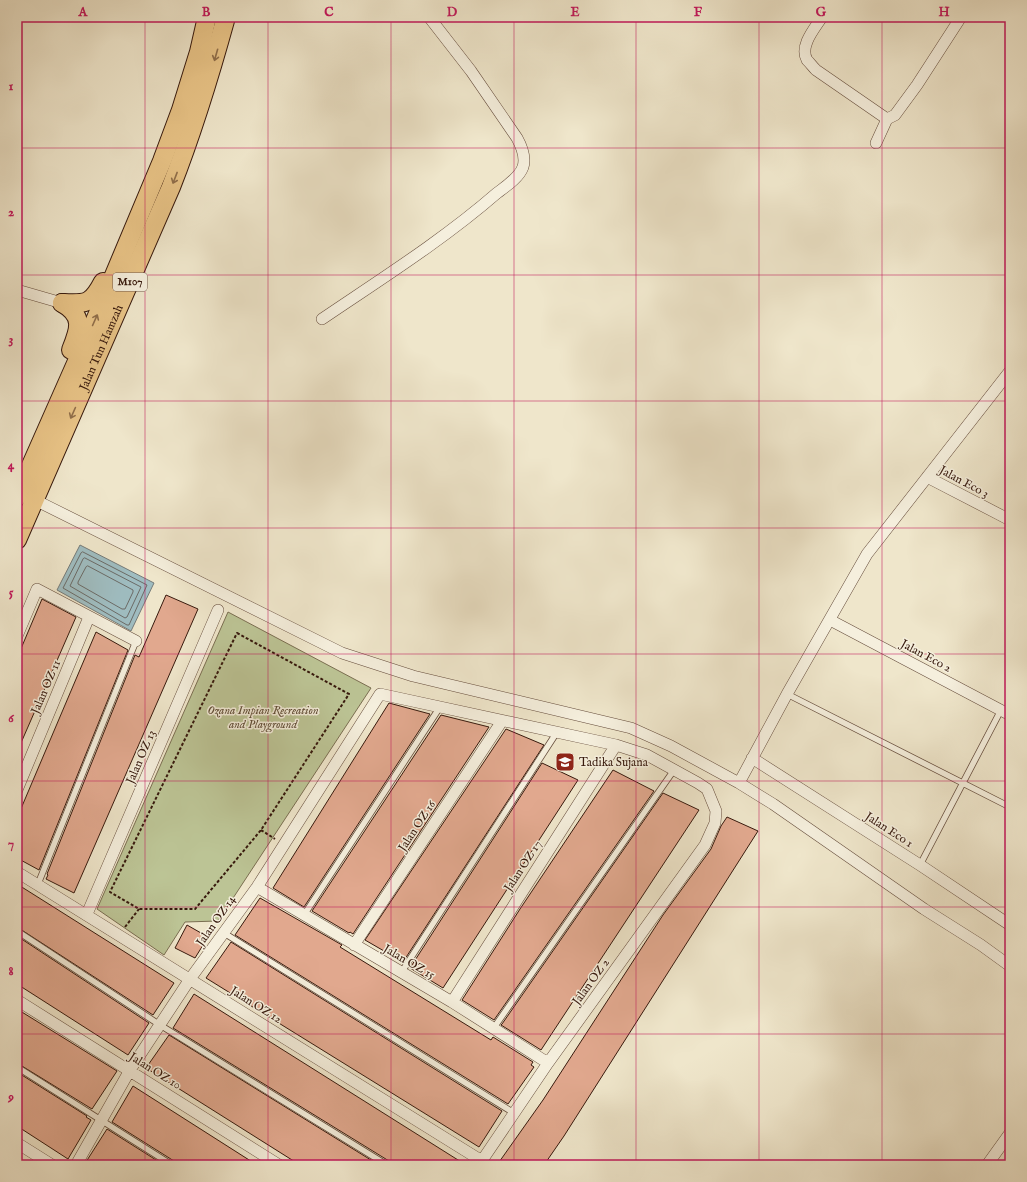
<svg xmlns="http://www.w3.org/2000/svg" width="1027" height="1182" font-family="'IM FELL English',serif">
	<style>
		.green { fill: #bcc495; stroke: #7a6e51 }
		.water { fill: #9fbdc1; stroke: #757b79 }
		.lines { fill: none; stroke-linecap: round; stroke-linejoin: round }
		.shore { stroke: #6b6b67; stroke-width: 1 }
		.building { fill: #e1a88e; stroke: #37190d }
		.lane-casing { stroke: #654c3c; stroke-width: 7 }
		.street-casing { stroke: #654c3c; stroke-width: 12 }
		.primary-casing { stroke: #37190d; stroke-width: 20 }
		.path { stroke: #37190d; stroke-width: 2; stroke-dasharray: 3 2; stroke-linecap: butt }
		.lane { stroke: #f5efdd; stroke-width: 5.5 }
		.street { stroke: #f5efdd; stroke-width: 11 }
		.primary { stroke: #e8c386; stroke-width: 18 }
		.oneway { stroke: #906e4a }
		.grid { fill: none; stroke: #c2185b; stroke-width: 1; stroke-opacity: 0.55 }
		.labels { text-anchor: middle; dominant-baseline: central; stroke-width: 3; stroke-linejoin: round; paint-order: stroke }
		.shield { fill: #f5efdd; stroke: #70594b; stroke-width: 1 }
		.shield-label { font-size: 11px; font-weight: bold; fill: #37190d }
		.street-label { font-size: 12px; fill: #37190d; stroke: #f5efdd }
		.park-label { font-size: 12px; font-style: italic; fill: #5f4c36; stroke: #f5efdd }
		.poi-label { font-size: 12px; fill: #37190d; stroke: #f5efdd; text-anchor: start }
		.neatline { fill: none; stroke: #c2185b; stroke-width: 1.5 }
		.grid-label { font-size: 13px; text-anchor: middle; font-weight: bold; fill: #c2185b }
	</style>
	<rect width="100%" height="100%" fill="#efe6cb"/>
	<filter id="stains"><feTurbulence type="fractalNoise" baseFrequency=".005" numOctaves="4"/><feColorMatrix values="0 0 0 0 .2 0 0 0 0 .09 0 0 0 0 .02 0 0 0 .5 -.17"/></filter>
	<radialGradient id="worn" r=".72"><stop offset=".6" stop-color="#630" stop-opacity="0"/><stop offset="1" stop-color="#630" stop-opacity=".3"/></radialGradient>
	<path class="green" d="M228 612 371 688 218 921 185 922 164 955 97 909Z"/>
	<path class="water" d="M80 545 154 583 131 631 57 590Z"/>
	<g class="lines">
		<path class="shore" d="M83 552 147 585 129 625H127L63 588 81 553Z
			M85 558 141 587 127 617 125 618 70 586 83 559Z
			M88 566 133 590V592L125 609H122L78 584V582L86 567Z"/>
	</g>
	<path class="building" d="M166 595 198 609 74 893 46 879 48 875 47 874 135 655 139 657Z
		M42 599 76 617 17 752V658Z
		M96 632 128 650 39 870 17 858V818Z
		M389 703 430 714 304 907 273 888Z
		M441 715 489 727 353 934 350 932 349 933 312 911Z
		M506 729 544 745 403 962 365 940Z
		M542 763 578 780 443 988 410 968Z
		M613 770 654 791 494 1020 462 1000 520 909Z
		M663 793 699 810 541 1050 501 1025 502 1024Z
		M727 817 758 831 564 1136 544 1165H497L543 1100 663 915 711 849 721 826Z
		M17 884 174 983 153 1015 17 927Z
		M260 898 342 945 340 947 491 1040 493 1037 533 1062 531 1065 534 1067 508 1104 235 935Z
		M187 925 208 937 195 958 175 948Z
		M17 936 149 1023 128 1055 17 984Z
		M231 942 502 1111 479 1147 206 978Z
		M194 994 466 1165H391L389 1161 173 1028Z
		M17 1009 117 1071 92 1109 17 1063Z
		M169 1035 379 1165H300L146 1068Z
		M17 1072 87 1116 86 1117 91 1120 68 1159 17 1126Z
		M133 1086 257 1165H176L174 1161 112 1122Z
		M107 1129 164 1165H84Z"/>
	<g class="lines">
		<defs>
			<path id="lane" d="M787 694 1010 807
				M920 865 1001 710
				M38 884 136 641
				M304 915 440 707
				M17 931 160 1025 387 1165
				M224 933 514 1113
				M401 973 557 732
				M493 1029 674 770
				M17 1067 172 1165"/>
			<path id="street" d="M822 17C815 28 799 46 807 60 810 63 813 67 816 70L887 119 895 115 917 85 961 17
				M876 143 887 119
				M17 290 62 303
				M322 319C381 279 443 240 497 193 505 187 519 178 523 167 526 157 522 147 517 138L471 71 429 17
				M927 477 1010 520
				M35 500 342 653 413 676 631 728 671 746 739 783 773 804 924 909 981 945 1010 966
				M830 620 1010 715
				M17 636 37 589 136 641
				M752 758 920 865 1010 925
				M739 783 787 694 867 554 1010 371
				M17 790 89 617
				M17 872 482 1161
				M257 887 452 1002 548 1063
				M87 914 218 610
				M354 945 502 721
				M17 1000 279 1165
				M452 1002 616 745
				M17 1143 52 1165
				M76 1165 130 1070 190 979 257 887 380 694 616 745 647 755 698 783 707 789 716 811 715 823 705 845 548 1063 479 1165
				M987 1165 1010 1133"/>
			<g id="primary">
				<path d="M62 303C85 316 79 330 71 350"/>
				<path d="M62 303C86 304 91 305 103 282"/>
				<path d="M17 497 97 316 162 161 181 110 199 52 207 17"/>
				<path id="s1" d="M17 540 171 187C193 131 210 75 226 17"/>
			</g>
		</defs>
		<use href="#lane" class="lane-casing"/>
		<use href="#street" class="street-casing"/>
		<use href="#primary" class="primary-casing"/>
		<path class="path" d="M237 633 349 694 261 830 195 909H139L110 892Z
			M261 830 275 839
			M125 927 139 909"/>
		<use href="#lane" class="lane"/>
		<use href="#street" class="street"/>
		<use href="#primary" class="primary"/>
	</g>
	<defs><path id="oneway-shaft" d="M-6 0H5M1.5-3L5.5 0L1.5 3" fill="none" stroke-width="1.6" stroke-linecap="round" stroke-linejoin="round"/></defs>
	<g class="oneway">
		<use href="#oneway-shaft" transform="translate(216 55) rotate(106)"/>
		<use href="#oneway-shaft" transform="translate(175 178) rotate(111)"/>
		<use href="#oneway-shaft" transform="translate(95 320) rotate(-66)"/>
		<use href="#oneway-shaft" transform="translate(73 413) rotate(114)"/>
	</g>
	<path class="grid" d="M145 17V1165M268 17V1165M391 17V1165M514 17V1165M636 17V1165M759 17V1165M882 17V1165M17 148H1010M17 275H1010M17 401H1010M17 528H1010M17 654H1010M17 781H1010M17 907H1010M17 1034H1010"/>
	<defs>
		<symbol id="school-square" viewBox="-11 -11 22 22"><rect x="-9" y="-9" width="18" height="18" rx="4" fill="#8f2418" stroke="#f5efdd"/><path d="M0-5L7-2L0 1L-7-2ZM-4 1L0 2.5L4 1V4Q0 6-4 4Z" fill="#fff"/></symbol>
	</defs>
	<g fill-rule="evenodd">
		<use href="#school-square" x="554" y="751" width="22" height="22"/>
	</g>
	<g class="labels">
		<rect class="shield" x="113" y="273" width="34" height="18" rx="3"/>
		<g class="shield-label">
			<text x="130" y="282">M107</text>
		</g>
		<g class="street-label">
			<text stroke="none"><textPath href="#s1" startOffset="210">Jalan Tun Hamzah</textPath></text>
			<text transform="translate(964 482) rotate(28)">Jalan Eco 3</text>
			<text transform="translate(926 656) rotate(28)">Jalan Eco 2</text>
			<text transform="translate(46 687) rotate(-67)">Jalan OZ 11</text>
			<text transform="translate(141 757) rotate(-67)">Jalan OZ 13</text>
			<text transform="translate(417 826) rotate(-57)">Jalan OZ 16</text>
			<text transform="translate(889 830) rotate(33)">Jalan Eco 1</text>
			<text transform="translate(523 866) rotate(-57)">Jalan OZ 17</text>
			<text transform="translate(216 921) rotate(-55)">Jalan OZ 14</text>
			<text transform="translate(409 962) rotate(30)">Jalan OZ 15</text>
			<text transform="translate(591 982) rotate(-54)">Jalan OZ 2</text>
			<text transform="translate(256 1005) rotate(32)">Jalan OZ 12</text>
			<text transform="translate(155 1071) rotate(32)">Jalan OZ 10</text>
		</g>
		<g class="park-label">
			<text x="263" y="710">Ozana Impian Recreation<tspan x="263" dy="14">and Playground</tspan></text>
		</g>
		<g class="poi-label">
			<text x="579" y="762">Tadika Sujana</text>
		</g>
	</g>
	<rect width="1027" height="1182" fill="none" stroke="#efe6cb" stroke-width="44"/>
	<rect x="22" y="22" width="983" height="1138" class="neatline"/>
	<g class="grid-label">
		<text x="83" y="16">A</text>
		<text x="206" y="16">B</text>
		<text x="329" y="16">C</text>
		<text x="452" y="16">D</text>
		<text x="575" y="16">E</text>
		<text x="698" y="16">F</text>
		<text x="821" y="16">G</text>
		<text x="944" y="16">H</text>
		<text x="11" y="90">1</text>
		<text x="11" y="216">2</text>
		<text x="11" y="343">3</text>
		<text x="11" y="469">4</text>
		<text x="11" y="596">5</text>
		<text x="11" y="722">6</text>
		<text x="11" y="848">7</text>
		<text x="11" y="975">8</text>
		<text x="11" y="1101">9</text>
	</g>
	<rect width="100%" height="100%" filter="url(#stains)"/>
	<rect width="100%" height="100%" fill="url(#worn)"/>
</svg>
